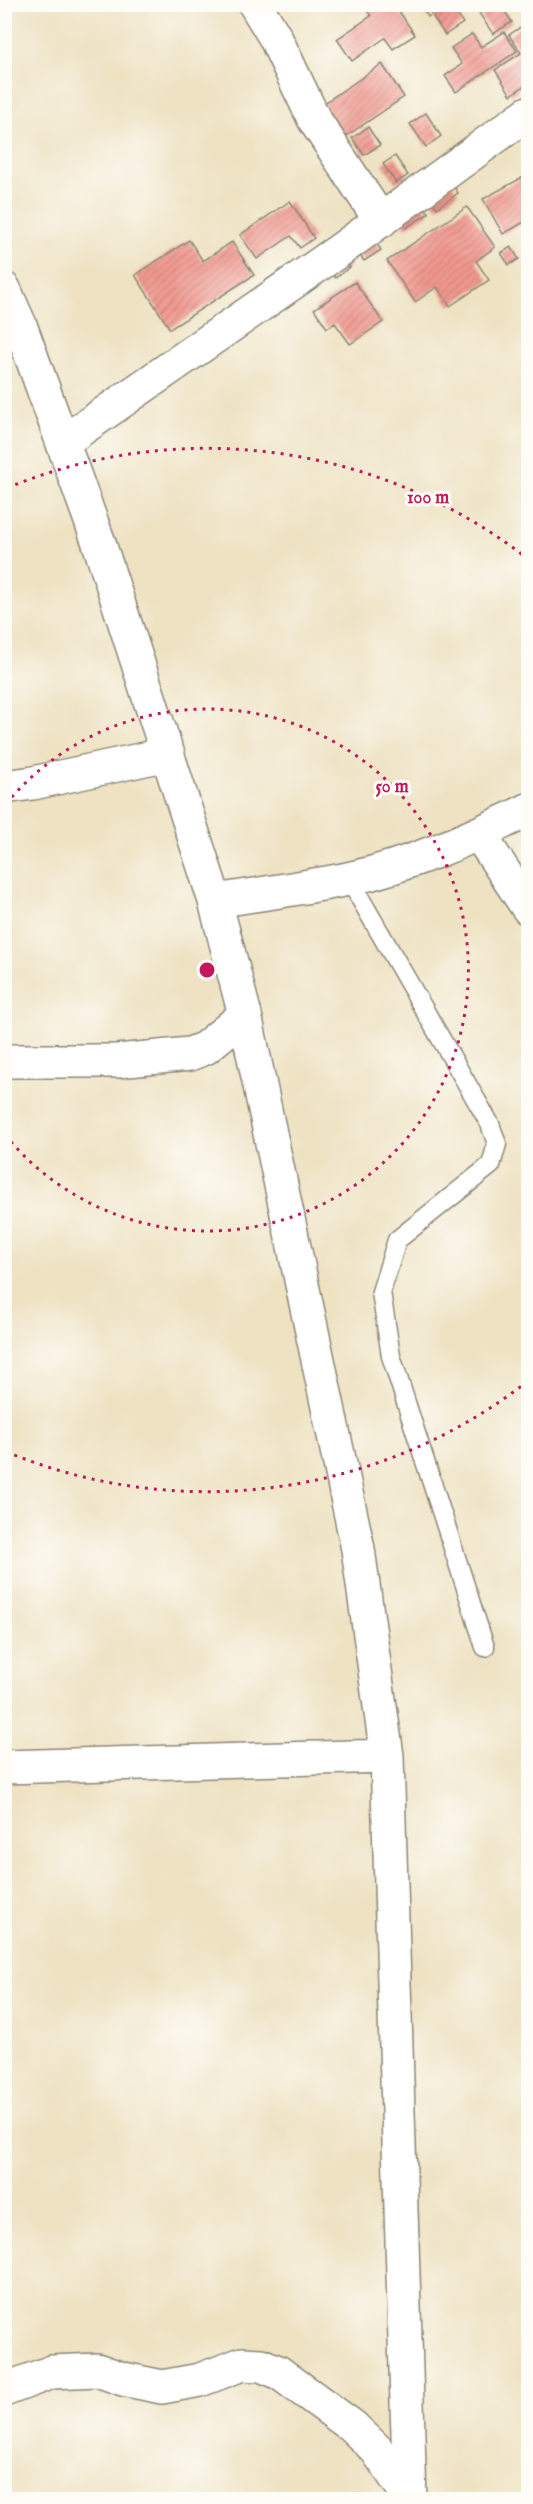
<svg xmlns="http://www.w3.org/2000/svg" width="533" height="2504" font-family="'IM FELL English',serif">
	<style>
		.building { fill: url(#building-hatch) }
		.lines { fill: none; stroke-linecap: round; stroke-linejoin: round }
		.service-casing { stroke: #8c8676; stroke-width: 21 }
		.minor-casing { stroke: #8c8676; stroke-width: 36 }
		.service { stroke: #fff; stroke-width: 18 }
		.minor { stroke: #fff; stroke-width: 33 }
		.ring { fill: none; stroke: #c2185b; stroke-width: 3; stroke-dasharray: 3 6 }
		.centre { fill: #c2185b; stroke: #fdfcf7; stroke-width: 3 }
		.ring-label { font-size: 18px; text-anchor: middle; font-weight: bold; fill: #c2185b; stroke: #fdfcf7; stroke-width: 6; stroke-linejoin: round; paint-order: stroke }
	</style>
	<defs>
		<pattern id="building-hatch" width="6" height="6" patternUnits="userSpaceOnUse" patternTransform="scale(1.5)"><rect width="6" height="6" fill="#f2998f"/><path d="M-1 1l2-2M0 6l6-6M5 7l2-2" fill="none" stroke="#c47d75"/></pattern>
	</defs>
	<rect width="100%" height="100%" fill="#fdfcf7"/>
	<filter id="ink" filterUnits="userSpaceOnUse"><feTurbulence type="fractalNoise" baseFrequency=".0167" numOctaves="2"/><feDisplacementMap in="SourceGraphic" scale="12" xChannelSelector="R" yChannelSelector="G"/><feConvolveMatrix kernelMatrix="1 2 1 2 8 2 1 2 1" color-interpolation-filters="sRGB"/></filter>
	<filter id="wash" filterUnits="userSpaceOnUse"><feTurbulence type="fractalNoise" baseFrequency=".008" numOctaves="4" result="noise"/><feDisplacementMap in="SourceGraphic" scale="24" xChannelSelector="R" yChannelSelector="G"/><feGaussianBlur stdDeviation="1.35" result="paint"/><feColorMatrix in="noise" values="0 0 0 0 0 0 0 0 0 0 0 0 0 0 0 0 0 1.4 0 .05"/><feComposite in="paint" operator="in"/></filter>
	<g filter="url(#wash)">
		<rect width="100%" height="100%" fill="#eee2c2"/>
		<g id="blocks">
			<path class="building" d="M363 4H394L415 35 393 49 385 38 352 61 337 39 371 16Z
				M420 4H446L428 17Z
				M492 4H500L512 22 493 34 479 13Z
				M451 5 463 23 445 35 433 17Z
				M528 22V69L525 72 528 77V83L511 95 495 70 521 53 509 35Z
				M504 32 517 51 456 92 445 76 462 64 451 48 472 34 481 47Z
				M382 64 404 97 342 139 320 106Z
				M426 113 441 136 426 147 410 124Z
				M368 127 380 145 364 155 352 138Z
				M395 156 408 175 396 183 383 164Z
				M527 175 528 220 503 234 483 199Z
				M450 180 458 193 437 208 428 195Z
				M419 200 429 213 406 228 397 215Z
				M290 201 314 238 300 248 291 236 257 259 240 235Z
				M467 207 495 247 476 261 489 280 450 306 437 287 415 302 387 261Z
				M373 238 381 250 364 261 356 250Z
				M189 240 203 261 232 242 254 275 170 329 135 275Z
				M511 247 519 259 509 265 501 253Z
				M343 256 350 267 335 278 327 266Z
				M355 282 383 322 350 344 335 323 327 328 314 309Z"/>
		</g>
	</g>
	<g filter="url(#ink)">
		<use href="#blocks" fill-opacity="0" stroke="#8c8676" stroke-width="1.5"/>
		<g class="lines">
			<defs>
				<path id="service" d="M349 879 490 1124 497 1144 491 1165 397 1240 381 1292 391 1356 485 1647"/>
				<path id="minor" d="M255 4 275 37 314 119 381 221
					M4 289 20 325 99 543 215 901 245 1015 358 1549 387 1756 410 2500
					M63 442 340 250 528 113
					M4 787 33 783 168 754
					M479 834 528 908
					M215 901C259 894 304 888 348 879 411 865 471 838 528 810
					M4 1061H117L190 1054 205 1048 245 1015
					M4 1767 387 1756
					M4 2390 52 2372 97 2370 123 2379 162 2387 200 2380 242 2364 261 2365 278 2372 352 2426 376 2449 410 2498"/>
			</defs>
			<use href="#service" class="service-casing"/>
			<use href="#minor" class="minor-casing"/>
			<use href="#service" class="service"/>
			<use href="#minor" class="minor"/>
		</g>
	</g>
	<g class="ring">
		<path d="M6 804A261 261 0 1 1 6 1136"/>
		<path d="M528 1381A522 522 0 0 1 7 1452M7 488A522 522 0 0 1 528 559"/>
	</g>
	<circle cx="207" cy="970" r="9" class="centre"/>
	<g class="ring-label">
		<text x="428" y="503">100 m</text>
		<text x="392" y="792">50 m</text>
	</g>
	<rect width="533" height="2504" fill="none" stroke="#fdfcf7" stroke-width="24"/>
</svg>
